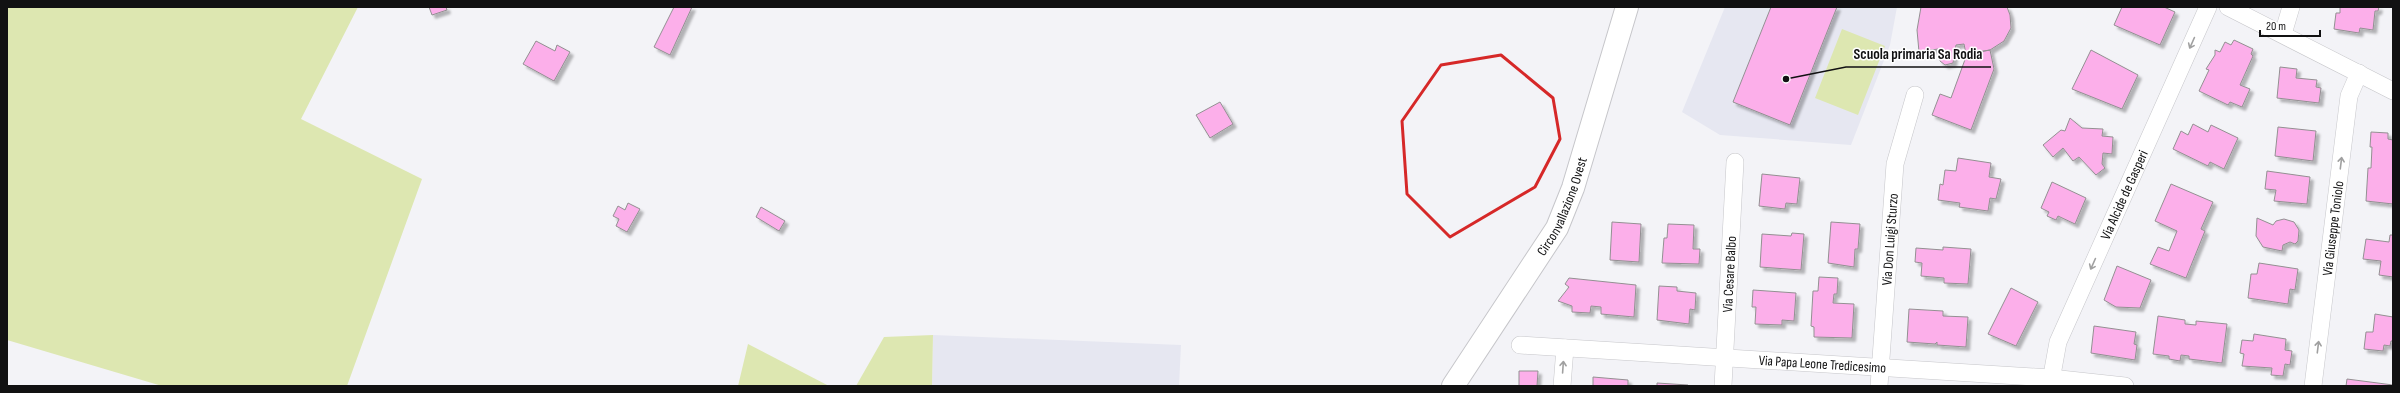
<svg xmlns="http://www.w3.org/2000/svg" width="2400" height="393" font-family="'Sofia Sans Condensed',sans-serif">
	<style>
		.built { fill: #e6e7f1 }
		.green { fill: #dde7b1 }
		.building { fill: #fcafea; stroke: #939092; filter: url(#shadow) }
		.lines { fill: none; stroke-linecap: round; stroke-linejoin: round }
		.street-casing { stroke: #c6c6ca; stroke-width: 18 }
		.secondary-casing { stroke: #c6c6ca; stroke-width: 24 }
		.street { stroke: #fff; stroke-width: 17 }
		.secondary { stroke: #fff; stroke-width: 22 }
		.oneway { stroke: #a0a0a0 }
		.marked { fill: none; stroke: #d62828; stroke-width: 3; stroke-linejoin: round }
		.labels { text-anchor: middle; dominant-baseline: central; stroke-width: 3; stroke-linejoin: round; paint-order: stroke }
		.street-label { font-size: 14px; fill: #111112; stroke: #fff }
		.leader { fill: none; stroke: #111112; stroke-width: 1.5 }
		.callout-dot { fill: #111112; stroke: #fff; stroke-width: 1.5 }
		.callout-label { font-size: 15px; text-anchor: middle; font-weight: bold; fill: #111112; stroke: #fff; stroke-width: 3; stroke-linejoin: round; paint-order: stroke }
	</style>
	<defs>
		<filter id="shadow"><feDropShadow dx="3.5" dy="3.5" stdDeviation="1" flood-color="#0004"/></filter>
	</defs>
	<rect width="100%" height="100%" fill="#f3f3f7"/>
	<path class="built" d="M1725 7H1897L1890 45 1851 145 1720 135 1682 112Z
		M933 335 1181 345 1179 386H932Z"/>
	<path class="green" d="M7 7H358L301 119 422 179 347 386H162L7 340Z
		M1842 29 1885 46 1858 115 1815 98Z
		M933 335 932 386H856L884 337Z
		M748 344 829 386H738Z"/>
	<path class="building" d="M429 7H446L447 10 432 15Z
		M674 7H692L670 55 654 47Z
		M1771 7H1837L1790 125 1733 102Z
		M1921 7H2007L2010 15 2011 28 2004 41 1990 50 1966 54 1964 44 1956 45 1953 63 1945 65 1940 61 1938 49 1919 52 1917 30Z
		M2122 7H2164L2175 12 2160 45 2114 25Z
		M2340 7H2379L2378 11H2375L2373 30 2360 28 2359 33 2334 29 2336 13H2340Z
		M2234 40 2253 49 2251 54 2253 56 2240 85 2250 89 2242 107 2230 102 2228 105 2199 91 2209 70 2206 69 2215 55V50L2220 52 2225 42 2231 45Z
		M536 41 555 51 557 45 570 52 554 81 523 64Z
		M1990 50 1994 69 1971 130 1932 115 1940 94 1951 98 1967 54Z
		M2091 50 2138 75 2122 109 2072 89Z
		M2280 67 2297 69 2296 78 2317 80 2316 87 2321 88 2319 103 2277 98Z
		M1220 102 1233 124 1210 138 1196 115Z
		M2070 118 2082 128 2103 129 2102 136 2113 137 2112 154 2103 153 2102 164 2105 168 2096 175 2079 157 2073 161 2063 148 2053 157 2043 145 2061 130 2065 131Z
		M2193 124 2208 132 2211 125 2238 138 2224 169 2210 162 2208 166 2173 149 2181 131 2188 135Z
		M2278 127 2316 131 2313 161 2275 156Z
		M2371 132 2388 133V139L2393 140V204L2366 201 2368 168H2371L2372 147H2370Z
		M1958 158 1991 163 1989 177 2001 179 1996 199 1990 198 1988 211 1959 207 1960 203 1938 200 1940 184 1943 185 1945 170 1956 171Z
		M2267 171 2310 177 2307 204 2274 201 2276 190 2265 189Z
		M1762 174 1800 178 1797 204 1786 203 1785 209 1759 206Z
		M2052 182 2086 198 2075 224 2058 216 2056 220 2047 216 2049 212 2041 208Z
		M2171 184 2213 202 2201 229 2205 231 2186 278 2150 264 2158 247 2169 251 2177 231 2155 221Z
		M628 203 640 209 627 232 616 226 619 219 613 216 618 206 625 210Z
		M761 207 785 221 779 231 756 217Z
		M2257 218 2273 225 2276 221 2284 219 2294 222 2299 230 2298 241 2295 244 2290 242 2283 245 2282 251 2263 247 2256 236Z
		M1612 222 1641 224 1639 262 1610 260Z
		M1831 222 1860 224 1858 249H1855L1854 267 1828 263Z
		M1668 224 1694 225 1693 249H1700L1699 264 1662 263 1664 238H1667Z
		M1792 233 1804 234 1801 270 1760 267 1762 234 1791 236Z
		M2390 235H2393V277L2379 275 2381 261 2363 259 2366 239 2389 242Z
		M1943 247 1971 249 1968 284 1944 283V278L1921 276 1922 263 1915 262 1916 248 1943 250Z
		M2259 263 2298 269 2295 290 2290 289 2288 304 2248 298 2251 274H2257Z
		M2117 266 2151 280 2140 308 2116 307 2104 300Z
		M1819 277 1838 278 1837 294H1834L1833 303 1854 304 1852 338 1814 337V327L1811 326 1813 291H1818Z
		M1569 278 1636 285 1634 317 1601 314V307L1591 306 1590 313 1572 312V306L1558 301 1569 287 1565 284Z
		M1659 286 1677 287V291L1696 293 1695 310 1690 309 1689 324 1657 320Z
		M2011 288 2038 302 2016 346 1988 334Z
		M1753 290 1796 293 1794 321 1782 320V325L1755 324 1756 307H1752Z
		M1909 309 1943 311V316L1968 317 1966 347 1937 345V342L1935 344 1907 342Z
		M2375 314 2393 317V341H2391L2390 346 2384 345 2383 351 2364 349 2366 332H2373Z
		M2158 316 2185 320V324L2196 325V321L2227 324 2222 363 2189 359V356L2181 355 2180 361 2169 359V356L2153 354Z
		M2094 326 2136 332 2134 344 2137 345 2135 360 2091 353Z
		M2254 334 2286 339 2285 350 2292 351 2290 365 2285 364 2283 376 2271 375 2272 368 2242 366 2244 354 2240 353 2242 340 2253 341Z
		M1519 371H1538L1537 386H1519Z
		M1593 377 1628 380V386H1593Z
		M2347 379 2393 385V386H2346Z
		M1657 383 1688 385V386H1657Z"/>
	<g class="lines">
		<defs>
			<g id="street">
				<path d="M2228 7 2393 91"/>
				<path d="M2283 34 2291 7"/>
				<path id="s1" d="M1520 345 2051 378 2125 386"/>
				<path d="M1562 386 1565 348"/>
				<path id="s2" d="M1723 386 1735 162"/>
				<path id="s3" d="M1879 386 1895 164 1915 95"/>
				<path id="s4" d="M2050 386 2058 342 2208 7"/>
				<path id="s5" d="M2313 386 2349 96 2359 73"/>
			</g>
			<g id="secondary">
				<path id="s6" d="M1453 386 1557 228 1573 188 1627 7"/>
			</g>
		</defs>
		<use href="#street" class="street-casing"/>
		<use href="#secondary" class="secondary-casing"/>
		<use href="#street" class="street"/>
		<use href="#secondary" class="secondary"/>
	</g>
	<defs><path id="oneway-shaft" d="M-6 0H5M1.5-3L5.5 0L1.5 3" fill="none" stroke-width="1.6" stroke-linecap="round" stroke-linejoin="round"/></defs>
	<g class="oneway">
		<use href="#oneway-shaft" transform="translate(2192 43) rotate(114)"/>
		<use href="#oneway-shaft" transform="translate(2341 163) rotate(-83)"/>
		<use href="#oneway-shaft" transform="translate(2093 264) rotate(114)"/>
		<use href="#oneway-shaft" transform="translate(2318 347) rotate(-83)"/>
		<use href="#oneway-shaft" transform="translate(1563 367) rotate(-86)"/>
	</g>
	<path class="marked" d="M1501 55 1553 98 1560 139 1535 187 1450 237 1407 194 1402 121 1441 65Z"/>
	<g class="labels">
		<g class="street-label">
			<text stroke="none"><textPath href="#s4" startOffset="206">Via Alcide de Gasperi</textPath></text>
			<text stroke="none"><textPath href="#s6" startOffset="211">Circonvallazione Ovest</textPath></text>
			<text stroke="none"><textPath href="#s5" startOffset="159">Via Giuseppe Toniolo</textPath></text>
			<text stroke="none"><textPath href="#s3" startOffset="147">Via Don Luigi Sturzo</textPath></text>
			<text stroke="none"><textPath href="#s2" startOffset="112">Via Cesare Balbo</textPath></text>
			<text stroke="none"><textPath href="#s1" startOffset="303">Via Papa Leone Tredicesimo</textPath></text>
		</g>
	</g>
	<path class="leader" d="M1786 79L1846 67H1991"/>
	<circle class="callout-dot" cx="1786" cy="79" r="4"/>
	<g class="callout-label">
		<text x="1918" y="59">Scuola primaria Sa Rodia</text>
	</g>
	<rect width="2400" height="393" fill="none" stroke="#111112" stroke-width="16"/>
	<path d="M2260 30v6h60v-6" fill="none" stroke="#111112" stroke-width="2"/>
	<text x="2266" y="30" font-size="12" fill="#111112" stroke="#ffffff" stroke-width="3" paint-order="stroke">20 m</text>
</svg>
